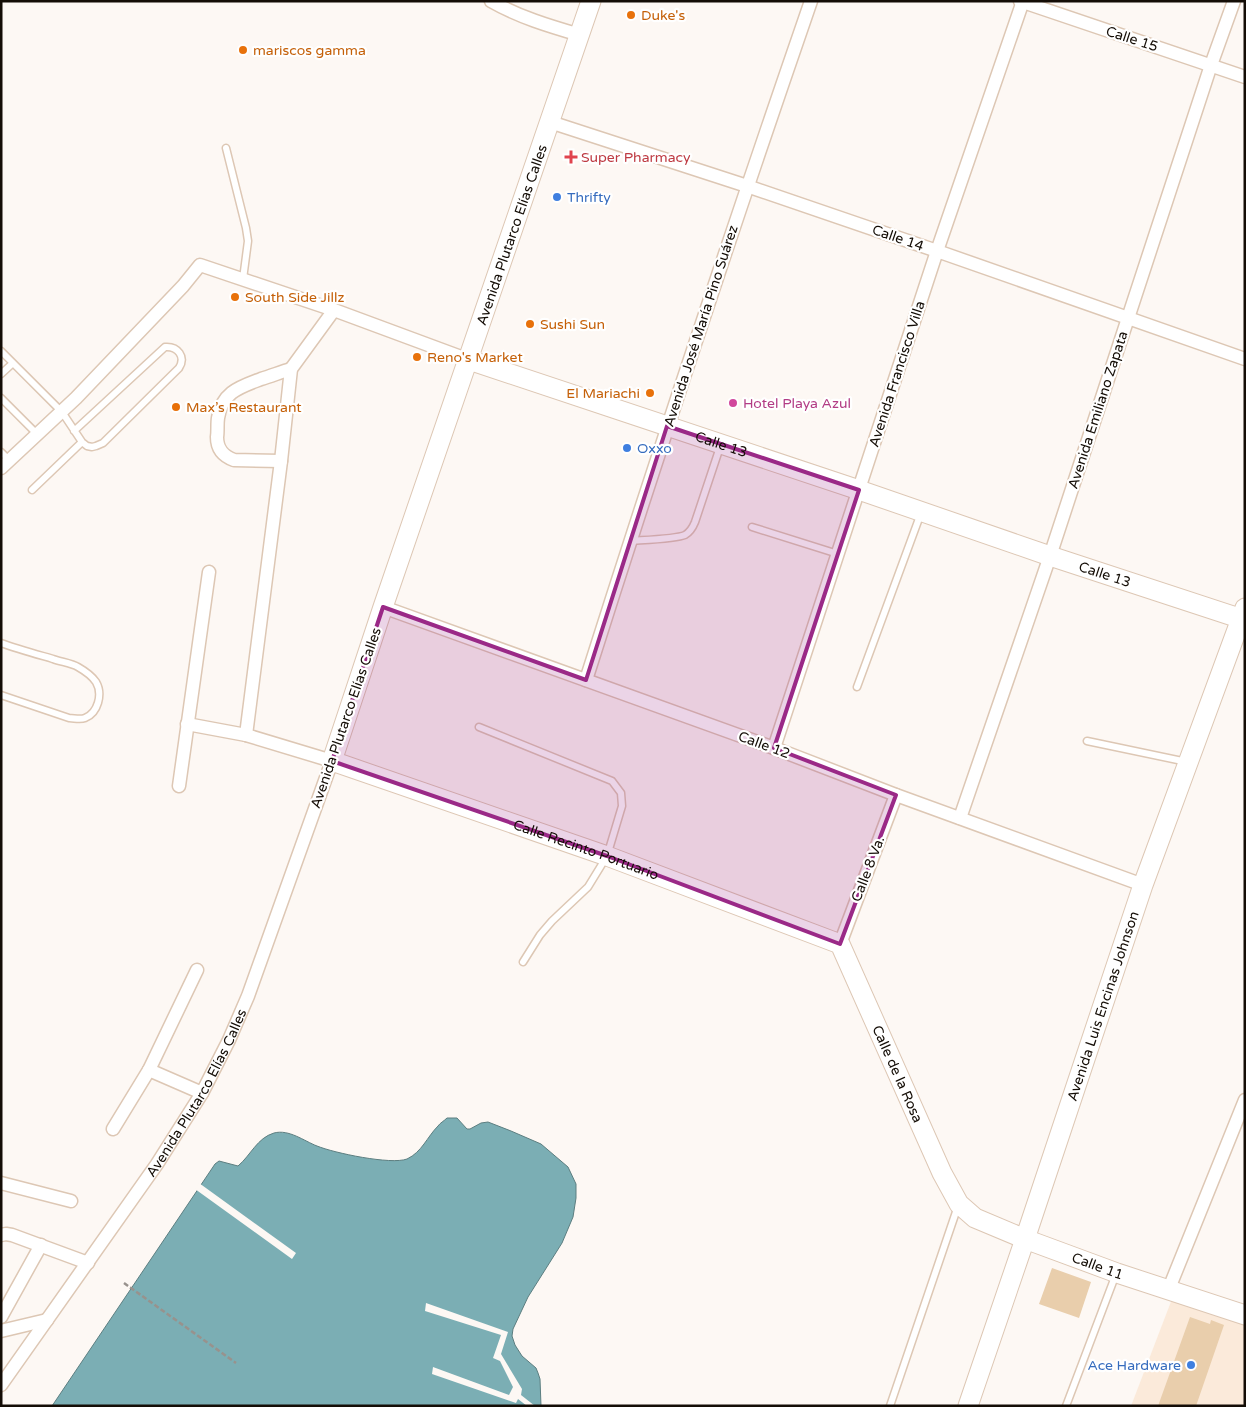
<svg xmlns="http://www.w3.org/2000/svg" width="1246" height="1407" font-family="'Varela Round',sans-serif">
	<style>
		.built { fill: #fbeada }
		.water { fill: #7baeb4; stroke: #5c7e80 }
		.pier { fill: #fdf8f4 }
		.building { fill: #e9ceac }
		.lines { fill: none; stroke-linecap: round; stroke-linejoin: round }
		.lane-casing { stroke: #ddc7b4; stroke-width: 9 }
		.street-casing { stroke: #ddc7b4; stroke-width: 15 }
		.secondary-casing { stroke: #ddc7b4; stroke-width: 21 }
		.path { stroke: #98928d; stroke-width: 2.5; stroke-dasharray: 5 2.5; stroke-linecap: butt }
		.lane { stroke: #fff; stroke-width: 6 }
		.street { stroke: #fff; stroke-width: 12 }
		.secondary { stroke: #fff; stroke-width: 19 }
		.marked { fill: #9a2987; fill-opacity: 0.2; stroke: #9a2987; stroke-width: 4; stroke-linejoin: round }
		.food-dot { fill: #e8710a; stroke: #fff; stroke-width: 2 }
		.health-dot { fill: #e0444e; stroke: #fff; stroke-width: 2 }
		.shop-dot { fill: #3f7fe0; stroke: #fff; stroke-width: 2 }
		.hotel-dot { fill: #d1479c; stroke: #fff; stroke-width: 2 }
		.labels { text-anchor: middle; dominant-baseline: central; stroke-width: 4.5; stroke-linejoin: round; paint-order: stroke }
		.food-label { font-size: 14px; fill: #c56008; stroke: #fff; text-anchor: start }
		.street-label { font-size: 14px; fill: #140d06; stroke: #fff }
		.health-label { font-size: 14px; fill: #be3a42; stroke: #fff; text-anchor: start }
		.shop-label { font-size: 14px; fill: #366cbe; stroke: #fff; text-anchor: start }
		.hotel-label { font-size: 14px; fill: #b23c85; stroke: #fff; text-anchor: start }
	</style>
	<rect width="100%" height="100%" fill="#fdf8f4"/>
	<path class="built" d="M1172 1299 1245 1323V1406H1131Z"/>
	<path class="water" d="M447 1118H457L467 1129H470L481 1123 488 1122 511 1131 541 1144 568 1167 576 1184V1198L573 1217 562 1243 528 1297 513 1329 512 1336 515 1345 522 1356 536 1368 538 1373 540 1379 541 1406H52L215 1164 219 1161 238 1166C251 1155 257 1138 274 1133 289 1129 304 1141 317 1146 334 1153 391 1165 407 1159 422 1152 427 1137 438 1126 440 1123 444 1121 447 1118Z"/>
	<path class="pier" d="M199 1183 296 1253 292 1259 195 1189Z
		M426 1303 508 1332 501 1354 522 1389 521 1395 535 1406H527L518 1399 516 1403 432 1374 433 1367 509 1395 513 1387 500 1361 493 1358 501 1335 425 1311Z"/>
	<path class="building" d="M1052 1268 1091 1282 1079 1318 1039 1304Z
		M1190 1317 1210 1324 1211 1320 1224 1325 1196 1406H1158Z"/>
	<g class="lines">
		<defs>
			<path id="lane" d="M226 148 246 228 248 241 243 279
				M1 351 62 412 82 442 87 446 92 447 96 446 103 443 179 368C186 357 178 346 165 347L74 431
				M1 374 13 363
				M1 398 38 435
				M1 452 10 461
				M32 490 82 442
				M752 527 838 554
				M630 541C643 540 676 539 685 535 690 532 693 527 695 522L720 447
				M1 643C18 649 36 654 53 659 61 662 71 663 78 667 85 671 92 676 96 682 103 694 98 713 85 718 80 720 74 718 69 718L1 695
				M857 687 921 513
				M479 727 612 781 621 793 622 806 607 856 588 887 552 921 540 935 523 962
				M1087 741 1187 762
				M890 1406 958 1206
				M1066 1406 1116 1274"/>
			<g id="street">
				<path d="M491 1C519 17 549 26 580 35"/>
				<path d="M1020 1 1245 77"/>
				<path d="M550 122 747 186 937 251 1245 359"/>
				<path d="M281 461 234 460C223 456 217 449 217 437 218 431 217 424 218 418 222 392 240 387 261 379 271 376 281 372 291 369"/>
				<path d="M1 468 76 398 183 286 200 265 334 310 469 360"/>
				<path d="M383 607 774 748 896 795 1143 885"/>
				<path d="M586 680C658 453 733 227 811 1"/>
				<path d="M246 735 281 461 291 369 334 310"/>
				<path d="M774 748 937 251 1023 1"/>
				<path d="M179 786 209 572"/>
				<path d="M960 818 1050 556 1211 65 1234 1"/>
				<path d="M840 944 896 795"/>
				<path d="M149 1070 202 1093"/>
				<path d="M113 1129 149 1070 197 970"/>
				<path d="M1 1183 71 1201"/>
				<path d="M1 1235 6 1234 12 1235 88 1263"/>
				<path d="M1168 1291 1245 1100"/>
				<path d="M1 1317 41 1245"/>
				<path d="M1 1331 47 1320"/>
				<path id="s1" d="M1 1385 157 1164 202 1093 229 1040 248 996 332 761 246 735 187 724"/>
			</g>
			<g id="secondary">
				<path id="s2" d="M591 1 383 607 332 761 607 856 840 944 942 1173 959 1204 975 1218 1025 1239 1117 1273 1245 1315"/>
				<path id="s3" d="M469 360 859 490 1050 556 1245 620"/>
				<path id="s4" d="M968 1406 1025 1239 1143 885 1245 608"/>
			</g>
		</defs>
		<use href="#lane" class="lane-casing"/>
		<use href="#street" class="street-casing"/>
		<use href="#secondary" class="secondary-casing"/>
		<path class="path" d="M124 1283 236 1363"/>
		<use href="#lane" class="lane"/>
		<use href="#street" class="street"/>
		<use href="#secondary" class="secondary"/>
	</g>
	<path class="marked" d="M667 426 859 490 774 748 896 795 840 944 607 856 332 761 383 607 586 680Z"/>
	<g class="food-dot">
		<circle cx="631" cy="15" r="5"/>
		<circle cx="243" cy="50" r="5"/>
		<circle cx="235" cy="297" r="5"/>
		<circle cx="530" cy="324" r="5"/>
		<circle cx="417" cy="357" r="5"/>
		<circle cx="650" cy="393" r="5"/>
		<circle cx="176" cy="407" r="5"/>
	</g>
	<path class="health-dot" d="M568.5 149.5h5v5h5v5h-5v5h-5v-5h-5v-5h5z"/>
	<g class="shop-dot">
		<circle cx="557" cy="197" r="5"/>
		<circle cx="627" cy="448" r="5"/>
		<circle cx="1191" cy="1365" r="5"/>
	</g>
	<circle class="hotel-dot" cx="733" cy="403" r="5"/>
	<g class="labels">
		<g class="food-label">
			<text x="641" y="15">Duke's</text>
			<text x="253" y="50">mariscos gamma</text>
			<text x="245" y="297">South Side Jillz</text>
			<text x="540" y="324">Sushi Sun</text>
			<text x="427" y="357">Reno's Market</text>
			<text x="640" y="393" text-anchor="end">El Mariachi</text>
			<text x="186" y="407">Max’s Restaurant</text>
		</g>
		<g class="street-label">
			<text transform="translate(1132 39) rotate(18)">Calle 15</text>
			<text transform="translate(512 235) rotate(-71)">Avenida Plutarco Elías Calles</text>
			<text transform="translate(898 238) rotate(19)">Calle 14</text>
			<text transform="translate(701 326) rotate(-72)">Avenida José María Pino Suárez</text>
			<text transform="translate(897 374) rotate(-72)">Avenida Francisco Villa</text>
			<text transform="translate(1098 410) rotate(-72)">Avenida Emiliano Zapata</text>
			<text stroke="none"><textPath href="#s3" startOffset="266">Calle 13</textPath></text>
			<text stroke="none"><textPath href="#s3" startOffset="671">Calle 13</textPath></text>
			<text transform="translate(346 718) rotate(-71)">Avenida Plutarco Elías Calles</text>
			<text transform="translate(764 745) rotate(20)">Calle 12</text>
			<text stroke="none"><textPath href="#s2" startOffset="1072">Calle Recinto Portuario</textPath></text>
			<text transform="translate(868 869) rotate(-69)">Calle 8 Va.</text>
			<text stroke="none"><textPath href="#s4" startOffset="422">Avenida Luis Encinas Johnson</textPath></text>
			<text stroke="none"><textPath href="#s2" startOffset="1485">Calle de la Rosa</textPath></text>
			<text stroke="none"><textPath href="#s1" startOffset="352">Avenida Plutarco Elías Calles</textPath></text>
			<text stroke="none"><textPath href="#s2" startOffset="1782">Calle 11</textPath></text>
		</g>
		<g class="health-label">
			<text x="581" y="157">Super Pharmacy</text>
		</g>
		<g class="shop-label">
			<text x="567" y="197">Thrifty</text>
			<text x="637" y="448">Oxxo</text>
			<text x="1181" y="1365" text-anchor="end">Ace Hardware</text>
		</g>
		<g class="hotel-label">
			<text x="743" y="403">Hotel Playa Azul</text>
		</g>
	</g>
	<rect width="1246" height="1407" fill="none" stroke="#140d06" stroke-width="5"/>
</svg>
